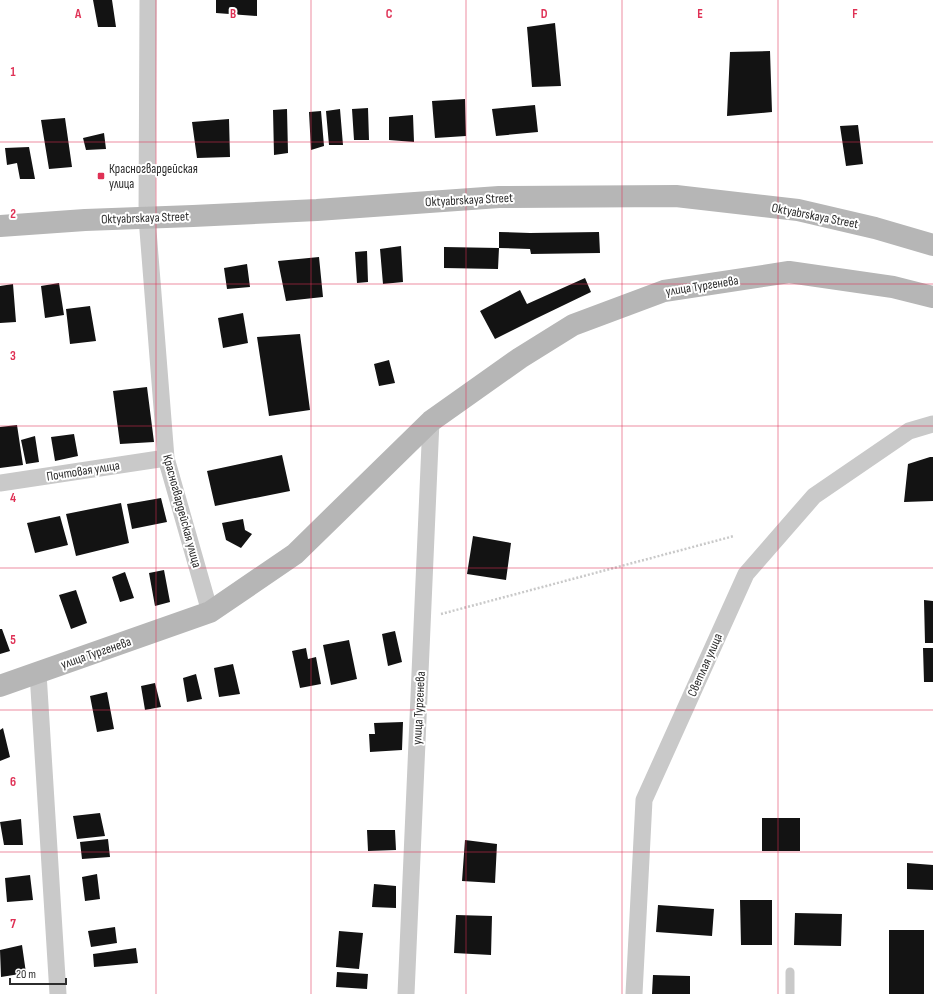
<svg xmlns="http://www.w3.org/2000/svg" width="933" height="994" font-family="'Sofia Sans Condensed',sans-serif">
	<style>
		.building { fill: #131313 }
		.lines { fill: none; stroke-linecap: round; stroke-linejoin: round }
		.path { stroke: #c9c9c9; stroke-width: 2.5; stroke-dasharray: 2 2; stroke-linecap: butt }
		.lane { stroke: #c9c9c9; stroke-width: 9 }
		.street { stroke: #c9c9c9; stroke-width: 17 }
		.secondary { stroke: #b6b6b6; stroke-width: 22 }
		.grid { fill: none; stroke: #df3155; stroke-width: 1; stroke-opacity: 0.55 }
		.poi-dot { fill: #df3155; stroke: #fff; stroke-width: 1.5 }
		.labels { text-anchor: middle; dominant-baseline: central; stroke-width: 4; stroke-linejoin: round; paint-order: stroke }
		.poi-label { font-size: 13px; fill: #2c2c2c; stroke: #fff; text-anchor: start }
		.street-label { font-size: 13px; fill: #2c2c2c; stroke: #fff }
		.grid-label { font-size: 13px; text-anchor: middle; font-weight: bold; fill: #df3155; stroke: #fff; stroke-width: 4; stroke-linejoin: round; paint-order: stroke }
	</style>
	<rect width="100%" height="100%" fill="#fff"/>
	<path class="building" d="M93 0H112L116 27H98Z
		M216 0H257V16L216 13Z
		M555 23 561 86 532 87 527 27Z
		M770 51 772 112 727 116 730 52Z
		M465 99 466 136 435 138 432 101Z
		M535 105 538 132 496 136 492 109Z
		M368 108 369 140H354L352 109Z
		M287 109 288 153 274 155 273 110Z
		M340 109 343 145H329L326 111Z
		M321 111 324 146 311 150 309 112Z
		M413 115 414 142 389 140V117Z
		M65 118 72 167 49 169 41 120Z
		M229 119 230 157 197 158 192 122Z
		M858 125 863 164 846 166 840 126Z
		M104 133 106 149 86 150 83 138Z
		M29 147 35 179H20L17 163 7 165 5 148Z
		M499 232 530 233 599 232 600 253 531 254 530 249 499 248 498 269 444 268V247L499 248Z
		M401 246 403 282 383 284 380 249Z
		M367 251 368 282 357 283 355 252Z
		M319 257 323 297 286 301 278 261Z
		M247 264 250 287 227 289 224 268Z
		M585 278 591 292 535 319 495 339 480 311 520 290 527 304Z
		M59 283 64 315 45 318 41 286Z
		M13 284 16 322 0 323V286Z
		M90 306 96 341 70 344 66 309Z
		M243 313 248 343 223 348 218 318Z
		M300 334 310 410 269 416 257 337Z
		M389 360 395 383 379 386 374 364Z
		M147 387 154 442 120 444 113 391Z
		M17 425 23 465 0 468V427Z
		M74 434 78 456 55 461 51 437Z
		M35 436 39 462 26 464 21 440Z
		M282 455 290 491 215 506 207 471Z
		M930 457H933V501L904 502 908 464Z
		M161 498 167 522 132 529 127 504Z
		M121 503 129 543 76 556 66 514Z
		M60 516 68 545 35 553 27 523Z
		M243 519 245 530 252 534 241 548 226 540 222 523Z
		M473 536 511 543 506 580 467 574Z
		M164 570 170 602 155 606 149 573Z
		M125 572 134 598 120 602 112 577Z
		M76 590 87 623 71 629 59 595Z
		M924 600 933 601V643H925Z
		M0 629H2L10 651 0 654Z
		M395 631 402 662 388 666 382 634Z
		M349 640 357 679 331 685 323 645Z
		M306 648 308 659 316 657 321 684 300 688 292 651Z
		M923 648H933V682H924Z
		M233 664 240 694 219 697 214 668Z
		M196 674 202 699 187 702 183 678Z
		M155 683 161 707 145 710 141 686Z
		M107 692 114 729 97 732 90 696Z
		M403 722 402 750 370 752 369 734H375L374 723Z
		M3 728 10 757 0 761V730Z
		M100 813 105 836 77 839 73 816Z
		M762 818H800V851H762Z
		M21 819 23 845H4L0 822Z
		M367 830H395L396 850 368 851Z
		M108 839 110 857 82 859 80 842Z
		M465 840 497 844 495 883 462 881Z
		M907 863 933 865V890L907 889Z
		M97 874 100 899 85 901 82 877Z
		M30 875 33 900 7 902 5 878Z
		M374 884 396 886V908L372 907Z
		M740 900H772V945H741Z
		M658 905 714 909 712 936 656 932Z
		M795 913 842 914 841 946 794 945Z
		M456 915 492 916 491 955 454 953Z
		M115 927 117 943 91 947 88 931Z
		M889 930H924V994H889Z
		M339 931 363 933 359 969 336 967Z
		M22 945 26 973 1 977 0 950Z
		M136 948 138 963 94 967 93 954Z
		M337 972 368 974 367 989 336 987Z
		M653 975 690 976V994H652Z"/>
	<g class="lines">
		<path class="path" d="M441 614 734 536"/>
		<path class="lane" d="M790 972V994"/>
		<path class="street" d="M148 0 147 218 166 458 210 612
			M0 483 166 458
			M38 673 58 994
			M406 994 431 421
			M634 994 644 800 746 574 814 496 909 431 933 424"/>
		<path class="secondary" d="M0 226 85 220 193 216 317 210 499 197 676 196 798 210 875 228 933 245
			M0 686 210 612 295 554 431 421 520 358 573 325 664 291 789 272 893 287 933 297"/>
	</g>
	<path class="grid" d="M156 0V994M311 0V994M466 0V994M622 0V994M778 0V994M0 142H933M0 284H933M0 426H933M0 568H933M0 710H933M0 852H933"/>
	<rect class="poi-dot" x="97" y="172" width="8" height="8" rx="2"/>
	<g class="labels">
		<g class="poi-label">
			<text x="109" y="169">Красногвардейская<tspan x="109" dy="15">улица</tspan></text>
		</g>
		<g class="street-label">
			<text transform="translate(469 200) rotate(-3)">Oktyabrskaya Street</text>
			<text transform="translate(815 216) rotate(11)">Oktyabrskaya Street</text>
			<text transform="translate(145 218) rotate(-2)">Oktyabrskaya Street</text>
			<text transform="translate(702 286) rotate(-9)">улица Тургенева</text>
			<text transform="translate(83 471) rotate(-9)">Почтовая улица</text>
			<text transform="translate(182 511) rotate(75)">Красногвардейская улица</text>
			<text transform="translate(96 653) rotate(-19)">улица Тургенева</text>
			<text transform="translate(705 665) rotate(-66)">Светлая улица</text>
			<text transform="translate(419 708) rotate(-87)">улица Тургенева</text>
		</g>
	</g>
	<g class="grid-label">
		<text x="78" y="18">A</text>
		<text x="233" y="18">B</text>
		<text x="389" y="18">C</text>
		<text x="544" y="18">D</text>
		<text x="700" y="18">E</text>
		<text x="855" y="18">F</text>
		<text x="13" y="76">1</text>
		<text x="13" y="218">2</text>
		<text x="13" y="360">3</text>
		<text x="13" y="502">4</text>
		<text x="13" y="644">5</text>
		<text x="13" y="786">6</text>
		<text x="13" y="928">7</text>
	</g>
	<path d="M10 978v6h56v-6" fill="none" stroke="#2c2c2c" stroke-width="2"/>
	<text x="16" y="978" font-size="12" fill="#2c2c2c" stroke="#ffffff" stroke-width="3" paint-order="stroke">20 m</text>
</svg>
